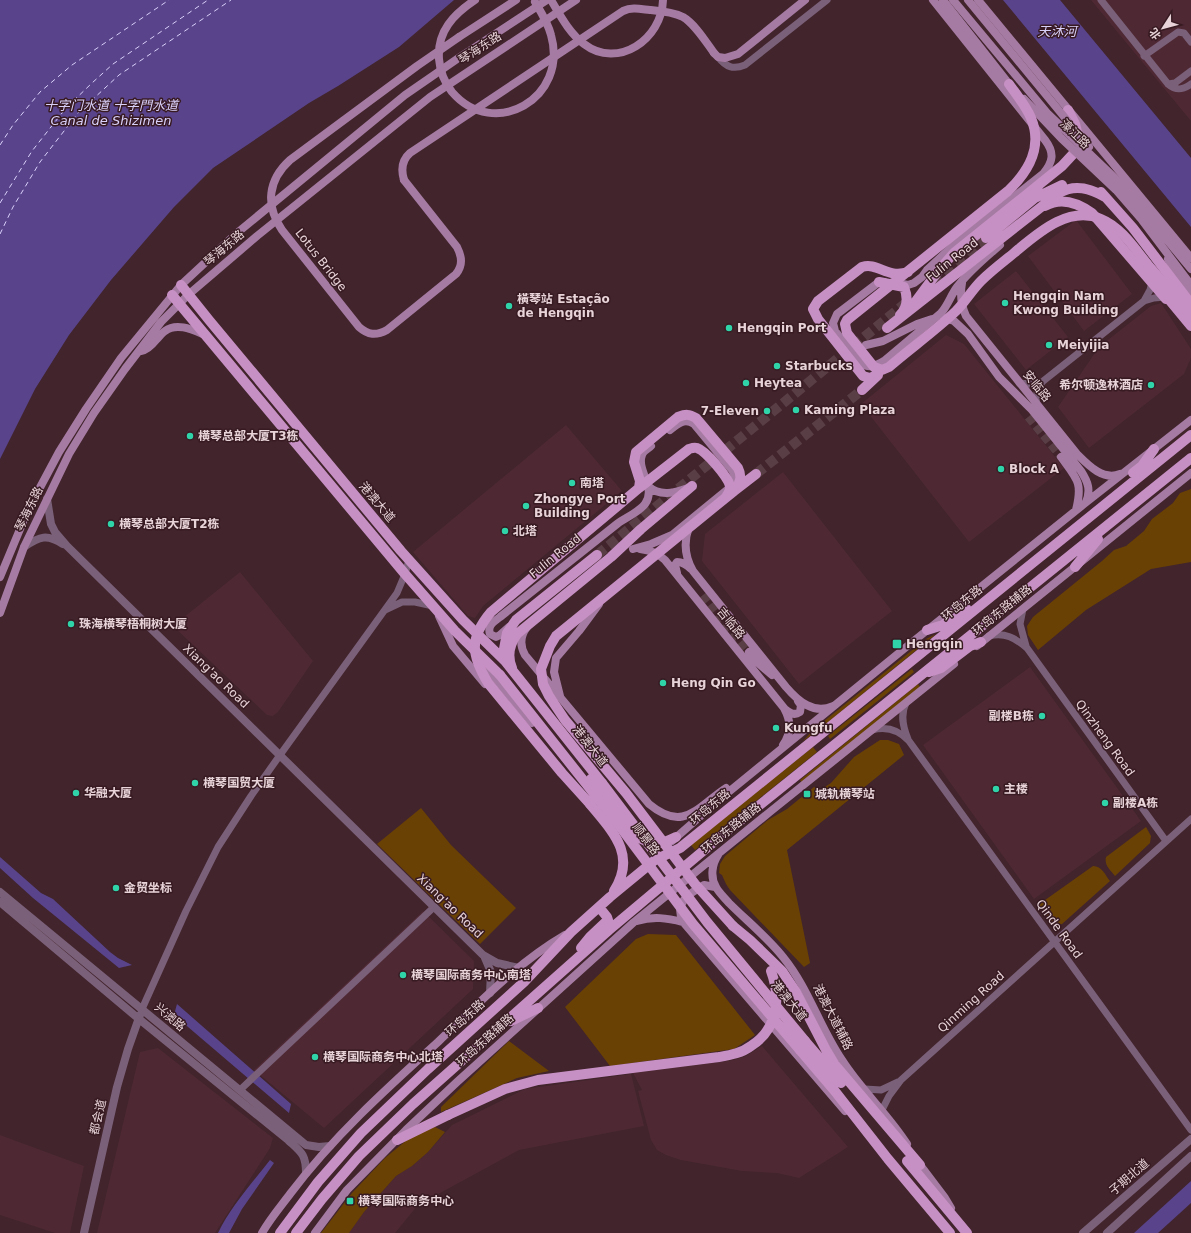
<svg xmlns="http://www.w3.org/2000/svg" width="1191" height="1233" font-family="'DejaVu Sans','Noto Sans SC',sans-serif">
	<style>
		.built { fill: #4e2934 }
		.green { fill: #6a4104 }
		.water { fill: #59448b }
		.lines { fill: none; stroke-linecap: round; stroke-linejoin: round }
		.ferry { stroke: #d9d0fa; stroke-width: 1; stroke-dasharray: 5 4; stroke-linecap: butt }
		.secondary-tunnel { stroke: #5a3e46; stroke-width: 8; stroke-dasharray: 8 4; stroke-linecap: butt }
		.primary-tunnel { stroke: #5a3e46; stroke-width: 10; stroke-dasharray: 10 5; stroke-linecap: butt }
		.minor { stroke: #7b6079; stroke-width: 7 }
		.tertiary { stroke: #7b6079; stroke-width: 8 }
		.secondary { stroke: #a67ba3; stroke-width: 8 }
		.primary { stroke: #c790c4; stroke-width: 10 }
		.minor-bridge { stroke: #7b6079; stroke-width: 7 }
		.secondary-bridge { stroke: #a67ba3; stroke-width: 8 }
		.primary-bridge { stroke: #c790c4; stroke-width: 10 }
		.poi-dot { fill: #30d4a9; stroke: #371a22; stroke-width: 1.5 }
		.labels { text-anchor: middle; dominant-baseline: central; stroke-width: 3; stroke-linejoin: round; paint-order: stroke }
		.street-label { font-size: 12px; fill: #e7d3d8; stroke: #371a22 }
		.poi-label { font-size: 12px; font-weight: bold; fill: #e7d3d8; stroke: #371a22; text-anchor: start }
		.water-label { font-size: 13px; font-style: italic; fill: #d9d0fa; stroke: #371a22 }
	</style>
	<rect width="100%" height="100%" fill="#41242c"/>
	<path class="built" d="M1091 0H1191V121Z
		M1076 220 1132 294 1084 331 1028 256Z
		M1016 271 1068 337 1026 370 974 304Z
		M1161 303 1191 349V358L1184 374 1089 448 1058 407 1099 347 1151 306Z
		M946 335 964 344 1064 468 969 542 861 404Z
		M566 425 622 491 483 606 475 618 468 616 413 552Z
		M783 472 892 611 799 684 702 561 705 534Z
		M240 572 313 661 278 712 273 716 267 715 173 626Z
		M1030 667 1141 821 1034 899 923 745Z
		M423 911 474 961 473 989 324 1128 254 1070Z
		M762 1046 848 1147 799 1178 777 1173 742 1171 681 1160 666 1155 657 1150 651 1140 638 1091 642 1090 633 1073 734 1060 746 1056Z
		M158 1048 273 1138 270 1148 215 1233H97L140 1052Z
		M631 1074 644 1126 519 1150 418 1205 395 1233H349L364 1212 396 1176 412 1166 428 1152 452 1125 525 1089Z
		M0 1135 84 1166 70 1233H55L0 1215Z"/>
	<path class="green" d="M1191 489V562L1151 569 1086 610 1038 650 1028 635 1027 626 1033 617 1102 561 1114 550 1126 546 1144 531 1152 519 1173 503 1180 493Z
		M936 634 816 732 803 741 813 730 926 639Z
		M912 669 914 672 830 739 828 736Z
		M918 684 920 687 802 783 800 780Z
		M880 740H888L899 744 904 755 787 850 810 963 804 967 730 890 726 884 722 875 719 873 720 864 725 856 768 820 787 809 814 787 820 790 831 783 854 757Z
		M813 747 817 752 695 850 691 845Z
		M421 808 451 845 516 908 480 944 377 844Z
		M1146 827 1151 836 1150 843 1115 876C1110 870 1104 865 1106 857Z
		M1093 866C1102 866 1105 875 1110 881L1062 924 1056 925 1053 924 1038 905Z
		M648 934 676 935 755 1035 734 1049 610 1066 565 1007 636 939Z
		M509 1041 549 1071 517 1078 441 1112V1107Z
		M435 1127 445 1132 428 1152 412 1166 396 1176 364 1212 349 1233H321L352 1193 385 1158 413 1135Z"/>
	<path class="water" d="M0 0H454L399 47 338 86 309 103 213 168 174 207 111 280 69 335 35 389 0 459Z
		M1003 0H1060L1191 158V227Z
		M0 857 41 893 53 899 110 952 118 958 132 965 119 968 33 898 0 868Z
		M177 1004 291 1104 289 1113 174 1015Z
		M270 1160 274 1163 242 1209 229 1233H218C231 1206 252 1183 270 1160Z
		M1191 1181V1203L1158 1233H1134Z"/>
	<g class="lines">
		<path class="ferry" d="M0 145 13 125 40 92 72 65 169 0
			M0 203 32 151 66 108 92 83 113 64 208 0
			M0 234 13 207 40 162 78 113 119 75 231 0"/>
		<path class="secondary-tunnel" d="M1028 417 1061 457
			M703 595 749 652"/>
		<path class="primary-tunnel" d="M932 282 986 238
			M756 474 862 390
			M597 555 907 302"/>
		<path class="minor" d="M1101 0 1168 84C1176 91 1183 90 1191 84
			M1144 56 1178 32 1184 33 1191 42
			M1168 84 1175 83 1191 71
			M1144 301 1150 290 1152 282
			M1019 383 1030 384 1042 382 1144 301 1154 298 1165 297
			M1036 404 1037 393 1042 382
			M1023 609 1020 624 1026 646
			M385 610 402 602H415L433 606
			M989 636C1005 632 1015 638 1027 648L1166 841
			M906 703C900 715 903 727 908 739
			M872 730C887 726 899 730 909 741L1191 1130
			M142 1009 186 911 218 847 251 796 280 755 397 593 405 574 409 560
			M865 1089 881 1090 898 1082
			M240 1090 434 907
			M882 1110 889 1096 901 1080 1191 819"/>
		<path class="tertiary" d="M47 499 51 524 55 532 67 546 483 955 497 963 519 968
			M24 547C40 536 47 534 63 544
			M0 892 306 1145 319 1147 330 1146
			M0 902 139 1019 288 1140C301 1152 306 1154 306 1173
			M485 958 491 972 490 993
			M84 1233 117 1087 128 1049 140 1015
			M1083 1233 1191 1139
			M1107 1233 1191 1156"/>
		<path class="secondary" d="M943 0 1009 84
			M978 0 1191 258
			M459 37 516 0
			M404 180C401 170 402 160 410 153L623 11C632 7 640 9 650 10 661 11 673 12 683 17 695 24 706 42 714 53
			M1168 259 1177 275 1191 293
			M884 282H879L841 311 837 314 833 323 835 331 860 363C869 369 876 366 884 361L941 313C948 305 951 295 957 287 969 271 985 258 1000 245
			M897 283 908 285 914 283 922 277 927 270 955 244 1043 174C1053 162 1055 153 1045 140L933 0
			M962 283C960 294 961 305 966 316L1077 454C1088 465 1103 481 1120 474
			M944 318 954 321 968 334 999 377 1032 410 1081 471C1088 482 1091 490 1086 502
			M866 345 883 341 917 324 932 319
			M141 351C147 350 152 345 156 340 159 337 162 333 165 331 177 322 193 330 205 335
			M1061 457C1077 479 1083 482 1076 510
			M648 486C660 497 674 493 688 488
			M689 527C683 543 685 557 693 571L786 687C798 701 814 715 833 706
			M633 549 651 544 672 535 733 485C736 479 735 475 732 470L694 424C685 418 678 423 670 430
			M640 549C650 550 658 553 665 560L784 708C791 721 792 732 783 745
			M677 573 675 565 677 562C683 562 687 565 691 569
			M0 577 28 510 59 452 86 409 121 358 181 285 237 233 405 95 460 57 547 0
			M0 613 24 547 69 454 94 413 125 369 161 322 188 295 257 236 430 97 576 0
			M439 616 453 646 485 684
			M509 627 500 635 496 637 490 634C487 625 494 622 500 617L617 524C626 517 638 513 645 504 657 488 636 470 642 455 643 451 648 449 651 446
			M527 627C520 636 520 646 525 655L649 804C684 833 697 807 726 788
			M977 646 1191 473
			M749 652 758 663 772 675
			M485 666 532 723
			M560 696 554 672 556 658 579 631 599 604
			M785 709C790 713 794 716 800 712L801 705 798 701
			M672 841 720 799 905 648 1084 504 1191 420
			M718 855C712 864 710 877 716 887 719 893 725 898 729 903 747 921 767 937 783 957 809 989 819 1026 842 1060 861 1090 888 1114 907 1144
			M715 887 704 885C688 894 674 903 683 922L845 1111
			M637 921C653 916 667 918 683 922
			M917 1161 945 1198 951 1208
			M262 1233C270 1219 281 1206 290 1194 333 1137 386 1089 438 1042 478 1004 517 963 565 935
			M315 1233 347 1190 406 1130 457 1082 634 922 771 811 954 664"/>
		<path class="primary" d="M1068 110 1075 124 1078 136
			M1101 192 1133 228 1191 304
			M1037 197 1062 185
			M1045 206C1061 197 1078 203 1092 213L1166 299
			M986 238 1041 193
			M879 282 904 287C908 297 908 307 900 315
			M181 285 209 320 401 551 463 620 505 661 602 783
			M172 295 405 574 455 631 500 675
			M916 301 939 270 954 253 1062 166 1075 152
			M887 328 1059 193C1075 184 1090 188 1105 197
			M862 390 878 375
			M1133 473 1142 466 1154 449
			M1075 567 1098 539
			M927 630 943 625 966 608
			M504 649 507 633 516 620 597 555
			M512 668C507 656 509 645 517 634L611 557 641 529 692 486
			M929 672 941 668 970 646 981 642
			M591 779 639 838C654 845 660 845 676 837
			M590 804C613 832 637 855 614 891
			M733 926 750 940 782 971 796 992 826 1050 835 1065 920 1165
			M581 948 590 937 608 920 607 917 599 907
			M511 1021 538 1008
			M805 1041 841 1083
			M800 1050 834 1090 888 1159 950 1233
			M397 1140 448 1115
			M907 1161 967 1233
			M280 1233 318 1182 361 1133 428 1069 524 982 571 932 610 897 655 860 680 848 1191 435
			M296 1233 322 1199 359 1156 413 1104 609 930 715 841 1191 458"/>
		<path class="minor-bridge" d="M718 57C726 67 733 70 745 65L827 0"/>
		<path class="secondary-bridge" d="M475 0C454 14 437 31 439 59 440 71 444 82 452 92 494 141 569 98 551 35 548 23 541 12 535 2
			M551 0C560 15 569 33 584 44 618 70 662 39 663 0
			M953 0 1048 114 1121 184 1191 269
			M968 0 1089 147
			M714 53 718 57 725 58 738 54 805 0
			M1024 99 1061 138 1116 190 1142 220 1191 285
			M404 180 457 247C462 257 463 265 456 274L387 330C376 336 368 335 359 327L282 230C265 205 268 180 290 160L417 66 459 37"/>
		<path class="primary-bridge" d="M1009 84C1016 94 1026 106 1031 118 1043 147 1029 171 1008 191L847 320 845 324 847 333 874 367 882 370 889 367C911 348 935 331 956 311 965 302 972 290 981 281 991 271 1003 262 1014 253 1037 234 1068 205 1101 219 1121 227 1135 249 1148 265 1163 282 1177 298 1191 316
			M1162 291 1191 326
			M875 376 870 378 863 376 818 319 813 309 818 301 862 267C878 262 887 279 908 272
			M639 488 640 481 634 462 636 452 678 417C686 414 689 414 696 418L738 468C742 476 741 482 735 489
			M500 675 618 824 693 924 800 1050
			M602 783 707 922 805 1041
			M590 804 562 773 488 683C471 655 469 638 491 612L639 488 689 449C692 448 694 447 697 448 706 451 728 477 730 486 731 490 728 494 726 497
			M733 926 695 884 626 793 565 720 549 696 543 684 541 669 550 646 556 636 734 491 756 474
			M448 1115 505 1089 538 1080 719 1057C730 1055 742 1053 751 1046 778 1029 781 998 771 971"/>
	</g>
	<g class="poi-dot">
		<circle cx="1005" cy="303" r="4"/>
		<circle cx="509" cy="306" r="4"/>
		<circle cx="729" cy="328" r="4"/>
		<circle cx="1049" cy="345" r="4"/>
		<circle cx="777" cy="366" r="4"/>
		<circle cx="746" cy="383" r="4"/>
		<circle cx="1151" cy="385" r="4"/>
		<circle cx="796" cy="410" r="4"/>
		<circle cx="767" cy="411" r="4"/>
		<circle cx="190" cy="436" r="4"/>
		<circle cx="1001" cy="469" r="4"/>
		<circle cx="572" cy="483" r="4"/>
		<circle cx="526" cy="506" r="4"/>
		<circle cx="111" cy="524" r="4"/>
		<circle cx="505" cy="531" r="4"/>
		<circle cx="71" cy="624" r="4"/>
		<rect x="892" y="639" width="10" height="10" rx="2"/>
		<circle cx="663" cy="683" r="4"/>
		<circle cx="1042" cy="716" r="4"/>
		<circle cx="776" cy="728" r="4"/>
		<circle cx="195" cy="783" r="4"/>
		<circle cx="996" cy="789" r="4"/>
		<circle cx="76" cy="793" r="4"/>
		<rect x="803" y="790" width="8" height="8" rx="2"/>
		<circle cx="1105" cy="803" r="4"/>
		<circle cx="116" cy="888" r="4"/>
		<circle cx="403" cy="975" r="4"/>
		<circle cx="315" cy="1057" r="4"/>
		<rect x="346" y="1197" width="8" height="8" rx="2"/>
	</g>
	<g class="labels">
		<g class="street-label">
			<text transform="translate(480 48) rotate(-33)">琴海东路</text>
			<text transform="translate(1075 134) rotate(44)">濠江路</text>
			<text transform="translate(224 248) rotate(-40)">琴海东路</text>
			<text transform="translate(321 260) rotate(52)">Lotus Bridge</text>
			<text transform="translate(952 260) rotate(-38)">Fulin Road</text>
			<text transform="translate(1037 386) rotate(51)">安临路</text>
			<text transform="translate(377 502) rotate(50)">港澳大道</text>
			<text transform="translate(29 509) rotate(-64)">琴海东路</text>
			<text transform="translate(555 556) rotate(-39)">Fulin Road</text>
			<text transform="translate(962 603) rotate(-39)">环岛东路</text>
			<text transform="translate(1002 610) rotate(-39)">环岛东路辅路</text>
			<text transform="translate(731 623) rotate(51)">吉临路</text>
			<text transform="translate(216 676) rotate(44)">Xiang'ao Road</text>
			<text transform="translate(1105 738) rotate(54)">Qinzheng Road</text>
			<text transform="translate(590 746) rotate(52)">港澳大道</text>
			<text transform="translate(710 807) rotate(-39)">环岛东路</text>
			<text transform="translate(731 828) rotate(-39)">环岛东路辅路</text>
			<text transform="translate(646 839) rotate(53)">顺景路</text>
			<text transform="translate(450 906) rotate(44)">Xiang'ao Road</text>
			<text transform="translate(1059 929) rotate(54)">Qinde Road</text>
			<text transform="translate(789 1001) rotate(51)">港澳大道</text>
			<text transform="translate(971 1002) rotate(-42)">Qinming Road</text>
			<text transform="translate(170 1017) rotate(40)">兴澳路</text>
			<text transform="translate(833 1017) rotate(63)">港澳大道辅路</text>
			<text transform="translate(465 1018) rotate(-42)">环岛东路</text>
			<text transform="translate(485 1040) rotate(-42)">环岛东路辅路</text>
			<text transform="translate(98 1117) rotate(-77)">都会道</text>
			<text transform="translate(1129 1177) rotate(-41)">子期北道</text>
		</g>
		<g class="poi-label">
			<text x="1013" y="296">Hengqin Nam<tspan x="1013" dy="14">Kwong Building</tspan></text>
			<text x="517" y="299">橫琴站 Estação<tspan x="517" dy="14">de Hengqin</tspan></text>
			<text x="737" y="328">Hengqin Port</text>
			<text x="1057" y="345">Meiyijia</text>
			<text x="785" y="366">Starbucks</text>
			<text x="754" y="383">Heytea</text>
			<text x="1143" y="385" text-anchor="end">希尔顿逸林酒店</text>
			<text x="804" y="410">Kaming Plaza</text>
			<text x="759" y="411" text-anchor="end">7-Eleven</text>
			<text x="198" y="436">横琴总部大厦T3栋</text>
			<text x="1009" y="469">Block A</text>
			<text x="580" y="483">南塔</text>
			<text x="534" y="499">Zhongye Port<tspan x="534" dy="14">Building</tspan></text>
			<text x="119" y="524">横琴总部大厦T2栋</text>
			<text x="513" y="531">北塔</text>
			<text x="79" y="624">珠海横琴梧桐树大厦</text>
			<text x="906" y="644">Hengqin</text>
			<text x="671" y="683">Heng Qin Go</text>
			<text x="1034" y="716" text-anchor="end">副楼B栋</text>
			<text x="784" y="728">Kungfu</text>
			<text x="203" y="783">横琴国贸大厦</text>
			<text x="1004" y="789">主楼</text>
			<text x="84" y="793">华融大厦</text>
			<text x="815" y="794">城轨横琴站</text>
			<text x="1113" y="803">副楼A栋</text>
			<text x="124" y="888">金贸坐标</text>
			<text x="411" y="975">横琴国际商务中心南塔</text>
			<text x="323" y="1057">横琴国际商务中心北塔</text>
			<text x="358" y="1201">横琴国际商务中心</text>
		</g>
		<g class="water-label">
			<text x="1057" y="31">天沐河</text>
			<text x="111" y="105">十字门水道 十字門水道<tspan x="111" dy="15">Canal de Shizimen</tspan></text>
		</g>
	</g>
	<g transform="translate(1163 28) rotate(234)" stroke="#371a22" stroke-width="3" paint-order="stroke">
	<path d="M0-3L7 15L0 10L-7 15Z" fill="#e7d3d8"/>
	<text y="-6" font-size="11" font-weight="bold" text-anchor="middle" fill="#e7d3d8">北</text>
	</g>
</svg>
